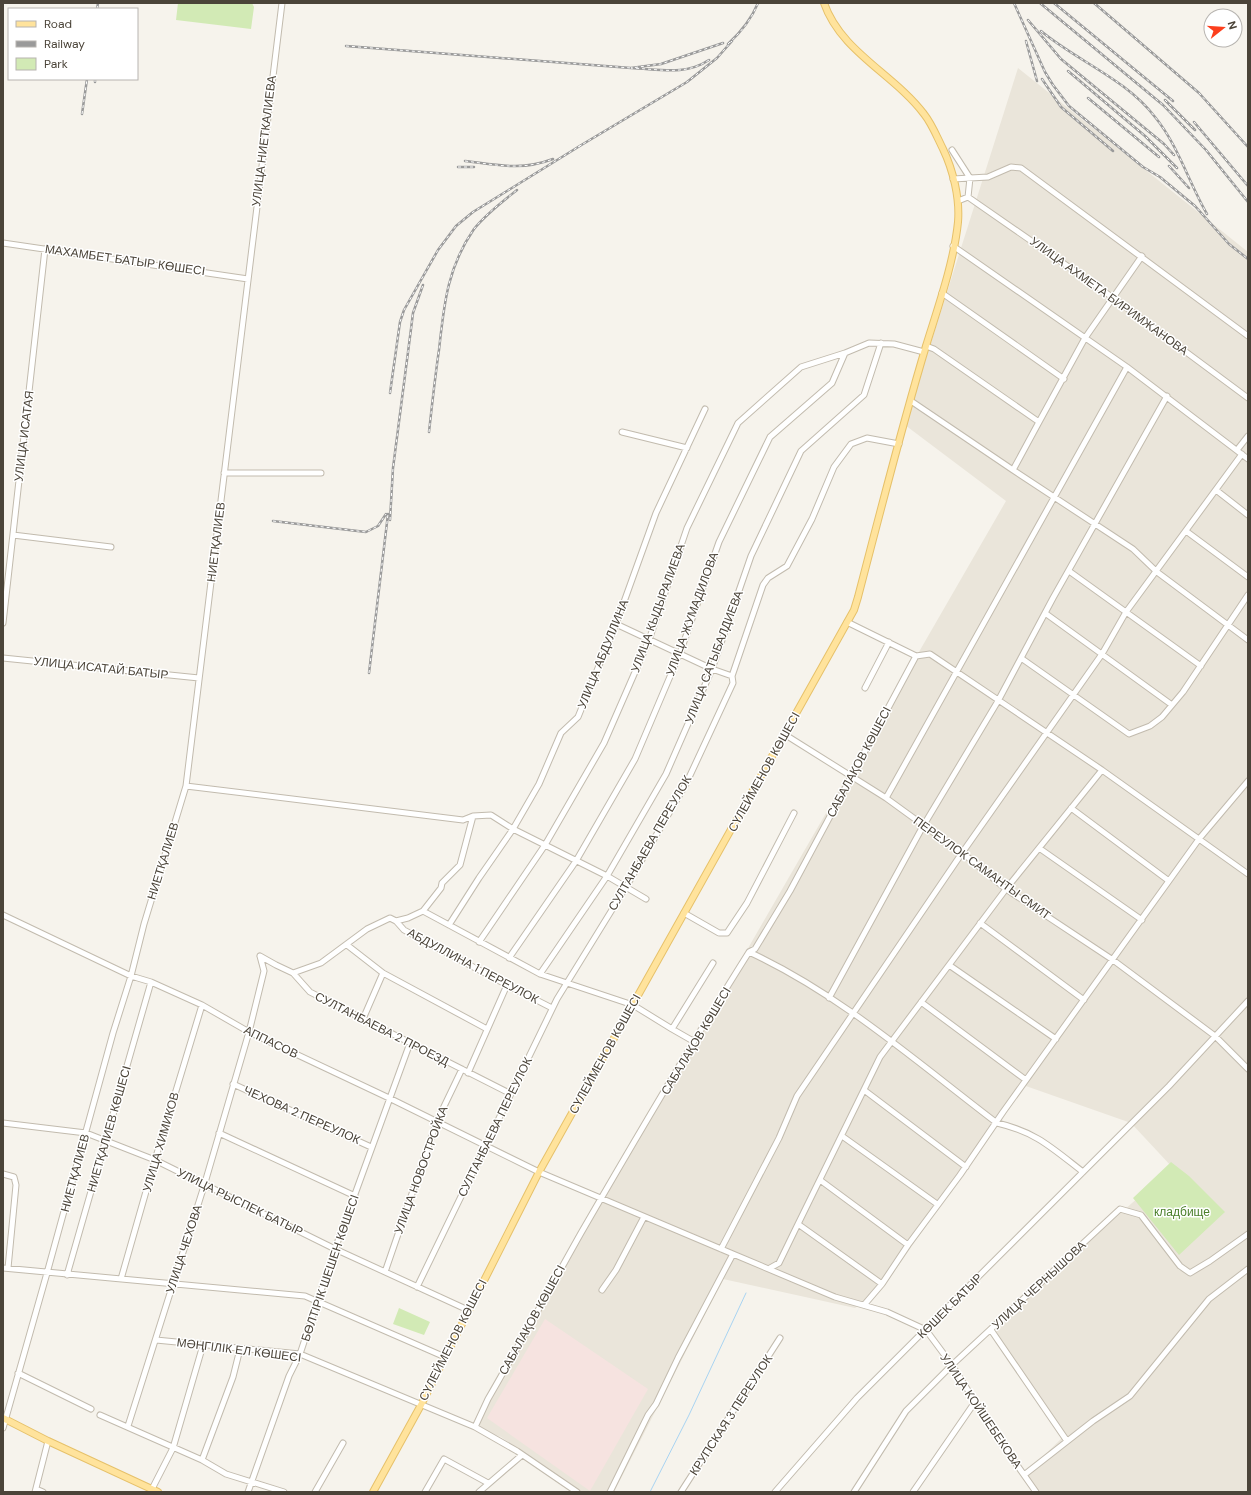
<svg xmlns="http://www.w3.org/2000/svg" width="1251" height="1495" font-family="'DM Sans',sans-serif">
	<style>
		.residential { fill: #eae5da }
		.medical { fill: #f6e3e0 }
		.green { fill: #d2eab5 }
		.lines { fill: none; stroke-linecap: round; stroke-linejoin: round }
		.stream { stroke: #a9d4f2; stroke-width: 1 }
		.minor-casing { stroke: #c2bbae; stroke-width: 7 }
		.major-casing { stroke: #e6c16a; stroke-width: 8 }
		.minor { stroke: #fff; stroke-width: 5 }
		.major { stroke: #ffe39c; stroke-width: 6 }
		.rail-casing { stroke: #9a9a9a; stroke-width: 2.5 }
		.rail { stroke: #fff; stroke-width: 1; stroke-dasharray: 3; stroke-linecap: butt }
		.labels { text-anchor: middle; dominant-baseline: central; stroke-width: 3; stroke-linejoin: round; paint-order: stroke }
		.street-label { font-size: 12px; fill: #4b4439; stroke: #fff }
		.park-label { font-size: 12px; fill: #4a7f2a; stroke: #fff }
	</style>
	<rect width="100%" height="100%" fill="#f6f3ec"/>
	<path class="residential" d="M1018 68 1248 252V1492H1036L1024 1475 1063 1437 991 1330 1172 1167 1131 1123 1023 1085 885 1285 855 1308 723 1279 614 1492H580L501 1437 475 1427 488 1399 1006 501 905 425Z"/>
	<path class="medical" d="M545 1319 648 1389 590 1491 487 1418Z"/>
	<path class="green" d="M178 3H252L254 7 251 29 176 20Z
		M1171 1162 1189 1176 1225 1212 1179 1255 1133 1198Z
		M399 1308 430 1322 424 1335 393 1324Z"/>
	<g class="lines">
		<path class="stream" d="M650 1492 689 1415 746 1293"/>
		<defs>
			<path id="minor" d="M952 150 970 178 968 197 958 201
				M953 179 988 177 1011 167 1021 168 1248 336
				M968 197 1112 297 1248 398
				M3 243 248 279
				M953 246 1127 367 1248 459
				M942 293 1064 379
				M926 346 934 349 1039 422 1085 338 1142 256
				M911 401 1013 470
				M1039 422 1013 470 1133 549 1157 572 1248 640
				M622 432 687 448
				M1237 450 1248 436
				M224 473H321
				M1216 490 1248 515
				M1186 531 1248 577
				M13 535 111 547
				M1069 571 1201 666
				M1045 613 1172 705
				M847 622 916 656 930 654 1102 770 1248 874
				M3 623 45 249
				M616 624 712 669 732 676
				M3 658 199 678
				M1021 658 1129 734 1150 726 1162 717 1183 692 1248 595
				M865 688 889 642
				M784 734 886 798 970 859 1006 889 1113 960 1215 1036 1248 1069
				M1102 770 1006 889 880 1057 798 1224 882 1284 908 1245 960 1175 1003 1112 1199 839 1248 781
				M186 786 463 820 473 816 491 815 513 829 607 876 646 899
				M886 798 1127 367
				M1071 808 1169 881
				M1039 848 1142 920
				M423 911 540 974 633 1005 672 1029
				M684 913 719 933H727L747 903 794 813
				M3 915 131 976 151 982 202 1005 249 1032 389 1098 539 1172 733 1254 678 1358 656 1404 648 1415 610 1492
				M396 921 404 930 507 985 552 1008
				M980 923 1084 1000
				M449 925 479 878 513 829 539 784 561 733 578 717 616 624 656 513 705 409
				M479 942 545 845 604 743 649 640 687 528 738 423 801 367 845 353
				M347 945 383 973 487 1029
				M749 952C840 994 918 1063 997 1123 1036 1132 1052 1148 1083 1172
				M260 956 276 965 293 973 310 992 511 1094
				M509 958 576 861 635 759 680 653 719 542 770 437 832 383 845 353 869 343 894 344 924 352
				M949 965 1056 1039
				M293 973 321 963 367 929 390 918 396 921 408 918 423 911 441 888 442 883 460 865 473 816
				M540 974 607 876 666 774 712 669 751 556 801 451 864 395 881 343
				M829 998 922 828 998 701 1053 598 1167 396
				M921 1002 1026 1080
				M363 1019 383 973
				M693 1041 672 1029 713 963
				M468 1073 507 985
				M233 1084 371 1147
				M864 1090 966 1167
				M3 1123 86 1133 155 1160 335 1249 468 1310
				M219 1133 355 1196
				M842 1136 937 1204
				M3 1174 14 1177 16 1185 8 1268
				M820 1180 908 1245
				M721 1249 779 1138 797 1096 962 853 1102 654 1126 612 1242 454
				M733 1254 835 1297 887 1312 926 1330 952 1365 1000 1441 1036 1492
				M3 1268 305 1296 445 1357
				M770 1268 779 1263 798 1224
				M385 1272 437 1121 462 1069
				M67 1275 151 982
				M121 1279 155 1160 202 1005
				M417 1287 557 999 626 887 686 784 733 683 732 676 763 585 768 578 787 566 812 519 834 467 851 444 867 438 899 444
				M602 1290 616 1270 644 1217
				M864 1305 882 1284
				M991 1330 1067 1441
				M156 1340 300 1354 475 1427 517 1451 577 1492
				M18 1373 91 1409
				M100 1415 202 1460 226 1474 284 1492
				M128 1426 204 1186 249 1032 264 971 260 956
				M475 1427 488 1399C520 1344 550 1288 581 1233 636 1138 691 1044 749 952L755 949 790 891 916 656
				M3 1428 47 1273 113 1033 131 976 144 924 186 786 282 3
				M202 1460 233 1377 240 1349
				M1024 1475 1093 1421 1130 1396 1209 1299 1248 1269
				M36 1489 43 1492
				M152 1489 173 1448 203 1345
				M35 1492 48 1441
				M248 1492 289 1376 300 1354 335 1249 410 1043
				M315 1492 343 1443
				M425 1492 444 1459 488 1483
				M479 1492 522 1455
				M681 1492 780 1338
				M775 1492 857 1398 1169 1086 1248 1001
				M854 1492 906 1411 952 1365 1120 1209 1141 1215 1180 1266 1190 1273 1210 1261 1248 1234
				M913 1492 975 1402"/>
			<path id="major" d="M3 1418 48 1441 158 1492
				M373 1492 421 1405 539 1172 854 610 858 597C880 513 901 429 926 346 938 307 954 262 958 222 960 198 953 170 943 149 937 137 932 124 924 114 894 74 841 52 824 3"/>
		</defs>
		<use href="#minor" class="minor-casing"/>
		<use href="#major" class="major-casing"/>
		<use href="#minor" class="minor"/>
		<use href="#major" class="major"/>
		<defs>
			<path id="rail" d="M1014 3 1045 72 1053 85 1069 106 1143 167 1160 177 1195 206 1229 244 1248 259
				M1040 3 1163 105 1206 150 1248 202
				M1054 3 1173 101
				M1094 3 1199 93 1248 147
				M97 9 98 3
				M1028 20 1061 59 1164 144 1174 155
				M1041 31C1077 61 1126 79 1155 117 1178 145 1189 183 1207 214
				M1026 41 1037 81
				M728 44C741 32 751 20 758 3
				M346 46 631 68
				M709 60C685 76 659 69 631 68L661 64 723 43
				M1068 71 1145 136 1177 168
				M1042 79 1061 107 1113 151
				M95 82V79
				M1088 98 1159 157
				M1165 100 1195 130
				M82 114 87 79
				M1194 122 1248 186
				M578 147 687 82 717 58 732 41
				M465 161C498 165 521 171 553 159
				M1169 166 1189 188
				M458 167H474
				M390 393 400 322 404 310 438 250 456 226 473 212 583 144
				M429 432C432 405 435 377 439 350 444 305 447 268 474 229 486 214 502 202 517 190
				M390 520 393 468 411 329 413 313 423 285
				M273 521 366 532 378 526 386 514
				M369 673 388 514"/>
		</defs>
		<use href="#rail" class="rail-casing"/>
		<use href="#rail" class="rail"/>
	</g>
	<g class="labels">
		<g class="street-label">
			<text transform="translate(264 141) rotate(-83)">УЛИЦА НИЕТКАЛИЕВА</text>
			<text transform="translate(125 260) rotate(8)">МАХАМБЕТ БАТЫР КӨШЕСІ</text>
			<text transform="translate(1109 296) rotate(36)">УЛИЦА АХМЕТА БИРИМЖАНОВА</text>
			<text transform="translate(24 436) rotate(-83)">УЛИЦА ИСАТАЯ</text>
			<text transform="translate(216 542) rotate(-83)">НИЕТҚАЛИЕВ</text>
			<text transform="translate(658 608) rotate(-70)">УЛИЦА КЫДЫРАЛИЕВА</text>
			<text transform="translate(692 614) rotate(-70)">УЛИЦА ЖУМАДИЛОВА</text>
			<text transform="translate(603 654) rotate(-68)">УЛИЦА АБДУЛЛИНА</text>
			<text transform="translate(714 657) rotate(-69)">УЛИЦА САТЫБАЛДИЕВА</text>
			<text transform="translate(101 668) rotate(6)">УЛИЦА ИСАТАЙ БАТЫР</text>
			<text transform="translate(859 762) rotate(-62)">САБАЛАҚОВ КӨШЕСІ</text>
			<text transform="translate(764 772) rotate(-61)">СҮЛЕЙМЕНОВ КӨШЕСІ</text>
			<text transform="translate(650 843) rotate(-60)">СУЛТАНБАЕВА ПЕРЕУЛОК</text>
			<text transform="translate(163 861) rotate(-73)">НИЕТҚАЛИЕВ</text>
			<text transform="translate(982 868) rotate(36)">ПЕРЕУЛОК САМАНТЫ СМИТ</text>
			<text transform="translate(473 966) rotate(28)">АБДУЛЛИНА 1 ПЕРЕУЛОК</text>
			<text transform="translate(382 1029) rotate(27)">СУЛТАНБАЕВА 2 ПРОЕЗД</text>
			<text transform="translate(696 1041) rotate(-59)">САБАЛАҚОВ КӨШЕСІ</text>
			<text transform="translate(271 1042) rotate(26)">АППАСОВ</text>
			<text transform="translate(605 1054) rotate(-61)">СҮЛЕЙМЕНОВ КӨШЕСІ</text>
			<text transform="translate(302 1115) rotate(24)">ЧЕХОВА 2 ПЕРЕУЛОК</text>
			<text transform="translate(495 1127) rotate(-64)">СУЛТАНБАЕВА ПЕРЕУЛОК</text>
			<text transform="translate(109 1129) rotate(-74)">НИЕТҚАЛИЕВ КӨШЕСІ</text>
			<text transform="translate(161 1142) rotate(-74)">УЛИЦА ХИМИКОВ</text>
			<text transform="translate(421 1170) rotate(-70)">УЛИЦА НОВОСТРОЙКА</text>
			<text transform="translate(75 1173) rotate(-75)">НИЕТҚАЛИЕВ</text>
			<text transform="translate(240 1202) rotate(26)">УЛИЦА РЫСПЕК БАТЫР</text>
			<text transform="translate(184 1249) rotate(-72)">УЛИЦА ЧЕХОВА</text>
			<text transform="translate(330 1268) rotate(-71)">БӨЛТІРІК ШЕШЕН КӨШЕСІ</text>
			<text transform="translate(1039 1285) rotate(-43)">УЛИЦА ЧЕРНЫШОВА</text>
			<text transform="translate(950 1306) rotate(-45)">КӨШЕК БАТЫР</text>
			<text transform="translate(532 1320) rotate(-61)">САБАЛАҚОВ КӨШЕСІ</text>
			<text transform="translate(453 1340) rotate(-63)">СҮЛЕЙМЕНОВ КӨШЕСІ</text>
			<text transform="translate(239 1350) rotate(7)">МӘҢГІЛІК ЕЛ КӨШЕСІ</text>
			<text transform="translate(981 1411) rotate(56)">УЛИЦА КОЙШЕБЕКОВА</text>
			<text transform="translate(731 1415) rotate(-57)">КРУПСКАЯ 3 ПЕРЕУЛОК</text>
		</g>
		<g class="park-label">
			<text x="1182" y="1212">кладбище</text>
		</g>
	</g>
	<rect width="1251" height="1495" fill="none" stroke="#4b4439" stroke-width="8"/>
	<rect x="8" y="8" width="130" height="72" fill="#ffffff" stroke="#b7b4b0"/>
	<rect x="16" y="21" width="20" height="6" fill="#ffe39c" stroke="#b7b4b0"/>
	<text x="44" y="28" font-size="12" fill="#4b4439">Road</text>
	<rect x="16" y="41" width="20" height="6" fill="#9a9a9a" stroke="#b7b4b0"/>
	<text x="44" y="48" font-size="12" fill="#4b4439">Railway</text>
	<rect x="16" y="58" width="20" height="12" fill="#d2eab5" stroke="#b7b4b0"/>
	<text x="44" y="68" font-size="12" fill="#4b4439">Park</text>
	<g transform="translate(1223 28) rotate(73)"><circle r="19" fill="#ffffff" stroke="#b7b4b0"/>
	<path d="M0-3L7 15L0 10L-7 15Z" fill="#fc3f1d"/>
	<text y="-6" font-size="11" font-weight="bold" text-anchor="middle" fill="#4b4439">N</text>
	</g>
</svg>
